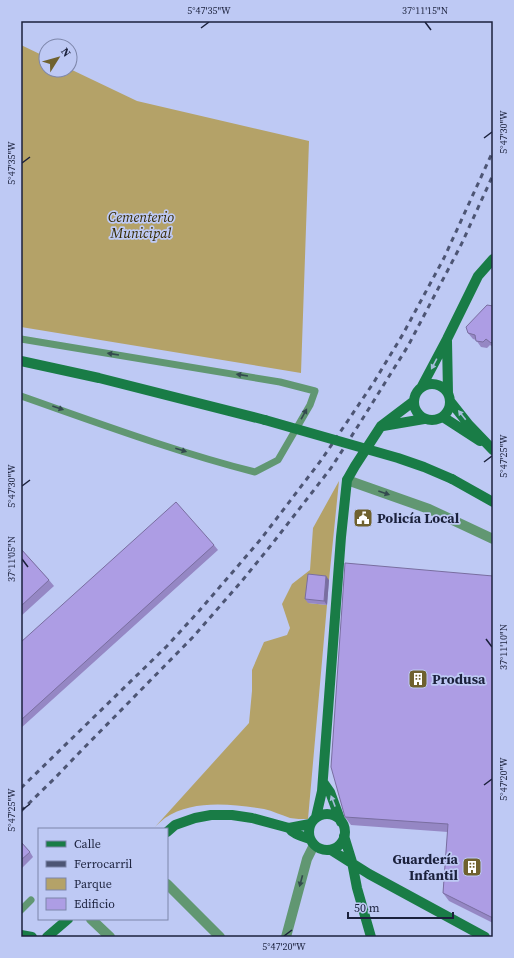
<svg xmlns="http://www.w3.org/2000/svg" width="514" height="958" font-family="'Source Serif 4',serif">
	<style>
		.green { fill: #b4a268 }
		.lines { fill: none; stroke-linecap: round; stroke-linejoin: round }
		.lane { stroke: #619772; stroke-width: 7 }
		.street { stroke: #619772; stroke-width: 10 }
		.secondary { stroke: #197c46; stroke-width: 10 }
		.rail { stroke: #4d5574; stroke-width: 3; stroke-dasharray: 5 5; stroke-linecap: butt }
		.secondary-bridge { stroke: #197c46; stroke-width: 10 }
		.wall { fill: #9587c4 }
		.shaded-wall { fill: #796ea0 }
		.building { fill: #ad9de4; stroke: #796ea0 }
		.oneway { fill: #344a4f }
		.oneway2 { fill: #a5bdda }
		.ticks { fill: none; stroke: #1b213c; stroke-width: 1.5 }
		.labels { text-anchor: middle; dominant-baseline: central; stroke-width: 3.5; stroke-linejoin: round; paint-order: stroke }
		.park-label { font-size: 14px; font-style: italic; fill: #352a00; stroke: #bec9f4 }
		.poi-label { font-size: 14px; font-weight: bold; fill: #1b213c; stroke: #bec9f4; text-anchor: start }
		.neatline { fill: none; stroke: #1b213c; stroke-width: 1.5 }
		.ticks-label { font-size: 10px; text-anchor: middle; fill: #1b213c }
	</style>
	<rect width="100%" height="100%" fill="#bec9f4"/>
	<path class="green" d="M21 45 46 57V70H70V69L137 101 309 141 301 373 21 327Z
		M339 481 329 580 308 603 327 605 308 819C302 819 295 819 290 818 281 815 273 811 264 809 232 804 193 799 165 818 161 821 157 825 154 828L249 723 252 691V670L264 642 287 635 290 628 282 604 292 584 310 570 313 528Z"/>
	<g class="lines">
		<path class="lane" d="M21 339 280 382 315 391 310 405 278 460 255 472C176 452 98 423 21 396
			M21 910 31 900"/>
		<path class="street" d="M347 480 429 509 493 539
			M167 884 220 937
			M91 919 110 937
			M286 937 307 859 314 845"/>
		<path class="secondary" d="M447 341 448 393
			M21 361 99 378 265 420
			M414 402a18 18 0 1 1 36 0a18 18 0 1 1-36 0Z
			M421 388 447 339 478 276 493 259
			M450 401 469 425 493 450
			M443 417 480 441
			M383 426 424 419
			M452 479 493 502
			M323 782 330 792 341 822
			M309 832a18 18 0 1 1 36 0a18 18 0 1 1-36 0Z
			M316 817 322 791 341 537 347 480 355 466 381 426 414 401
			M289 828C294 835 302 836 310 839
			M167 832 175 825 195 818 211 815H232L252 818 289 828 310 824
			M344 836 352 862 357 888 371 937
			M331 850 369 874 485 937
			M21 935 32 937
			M47 937 68 919"/>
		<path class="rail" d="M21 788 167 646 199 611 231 574 261 539 322 459 374 382 403 334 444 258 493 151
			M21 811 55 778 77 755 193 637 241 582 272 544 331 468 358 426 408 346 461 245 493 175"/>
		<path class="secondary-bridge" d="M265 420 398 458 424 467 452 479"/>
	</g>
	<path class="wall" d="M493 306V347L490 345 487 348 481 347 476 340 473 339 468 333Z
		M214 545 218 550 21 728V642Z
		M21 549 49 580 54 586 21 616Z
		M493 576V923L449 901 443 893 448 832 351 825 345 817Z
		M329 580 327 605 308 603 305 599Z
		M21 842 30 852 33 857 21 869Z"/>
	<path class="shaded-wall" d="M326 576 329 580 327 605 324 601Z"/>
	<path class="building" d="M487 305 493 306V341L491 343 486 339 483 342 476 341 475 335 468 333 466 327Z
		M176 502 214 545 21 720V642Z
		M21 549 49 580 21 606Z
		M345 563 493 576V918L443 893 448 824 345 817 331 767Z
		M308 574 326 576 324 601 305 599Z
		M21 842 30 852 21 860Z"/>
	<defs><path id="oneway-solid" d="M-6-.8H1V-3.2L6.5 0L1 3.2V.8H-6Z"/></defs>
	<g class="oneway">
		<use href="#oneway-solid" transform="translate(113 354) rotate(-171)"/>
		<use href="#oneway-solid" transform="translate(242 375) rotate(-171)"/>
		<use href="#oneway-solid" transform="translate(58 408) rotate(19)"/>
		<use href="#oneway-solid" transform="translate(304 414) rotate(-61)"/>
		<use href="#oneway-solid" transform="translate(181 450) rotate(18)"/>
		<use href="#oneway-solid" transform="translate(384 493) rotate(19)"/>
		<use href="#oneway-solid" transform="translate(301 881) rotate(105)"/>
	</g>
	<g class="oneway2">
		<use href="#oneway-solid" transform="translate(434 364) rotate(118)"/>
		<use href="#oneway-solid" transform="translate(462 415) rotate(-128)"/>
		<use href="#oneway-solid" transform="translate(333 801) rotate(-111)"/>
	</g>
	<path class="ticks" d="M425 22 431 30M201 28 209 22M484 138 492 132M22 163 30 157M484 462 492 456M22 486 30 480M22 559 28 567M486 639 492 647M484 785 492 779M22 810 30 804M284 936 292 930"/>
	<defs>
		<symbol id="civic-square" viewBox="-11 -11 22 22"><rect x="-9" y="-9" width="18" height="18" rx="4" fill="#6f612e" stroke="#bec9f4"/><path d="M-.6-6.5H3V-4.5H.6V-3L4-1V1h2V6H-6V1h2V-1L-.6-3ZM-1.2 2.5V6h2.4V2.5Z" fill="#fff"/></symbol>
		<symbol id="building-square" viewBox="-11 -11 22 22"><rect x="-9" y="-9" width="18" height="18" rx="4" fill="#6f612e" stroke="#bec9f4"/><path d="M-4-6H4V6H1V3H-1V6H-4ZM-2.5-4.3h1.7v1.8h-1.7ZM.8-4.3h1.7v1.8H.8ZM-2.5-1h1.7V.8h-1.7ZM.8-1h1.7V.8H.8Z" fill="#fff"/></symbol>
	</defs>
	<g fill-rule="evenodd">
		<use href="#civic-square" x="352" y="507" width="22" height="22"/>
		<use href="#building-square" x="407" y="668" width="22" height="22"/>
		<use href="#building-square" x="461" y="856" width="22" height="22"/>
	</g>
	<g class="labels">
		<g class="park-label">
			<text x="141" y="217">Cementerio<tspan x="141" dy="16">Municipal</tspan></text>
		</g>
		<g class="poi-label">
			<text x="377" y="518">Policía Local</text>
			<text x="432" y="679">Produsa</text>
			<text x="458" y="859" text-anchor="end">Guardería<tspan x="458" dy="16">Infantil</tspan></text>
		</g>
	</g>
	<rect width="514" height="958" fill="none" stroke="#bec9f4" stroke-width="44"/>
	<rect x="38" y="828" width="130" height="92" fill="#bec9f4" stroke="#7d86aa"/>
	<rect x="46" y="841" width="20" height="6" fill="#197c46" stroke="#7d86aa"/>
	<text x="74" y="848" font-size="12" fill="#1b213c">Calle</text>
	<rect x="46" y="861" width="20" height="6" fill="#4d5574" stroke="#7d86aa"/>
	<text x="74" y="868" font-size="12" fill="#1b213c">Ferrocarril</text>
	<rect x="46" y="878" width="20" height="12" fill="#b4a268" stroke="#7d86aa"/>
	<text x="74" y="888" font-size="12" fill="#1b213c">Parque</text>
	<rect x="46" y="898" width="20" height="12" fill="#ad9de4" stroke="#7d86aa"/>
	<text x="74" y="908" font-size="12" fill="#1b213c">Edificio</text>
	<g transform="translate(58 58) rotate(53)"><circle r="19" fill="#bec9f4" stroke="#7d86aa"/>
	<path d="M0-3L7 15L0 10L-7 15Z" fill="#6f612e"/>
	<text y="-6" font-size="11" font-weight="bold" text-anchor="middle" fill="#1b213c">N</text>
	</g>
	<path d="M348 912v6h105v-6" fill="none" stroke="#1b213c" stroke-width="2"/>
	<text x="354" y="912" font-size="12" fill="#1b213c" stroke="#bec9f4" stroke-width="3" paint-order="stroke">50 m</text>
	<rect x="22" y="22" width="470" height="914" class="neatline"/>
	<g class="ticks-label">
		<text x="209" y="14">5°47'35"W</text>
		<text x="425" y="14">37°11'15"N</text>
		<text transform="translate(503 132) rotate(-90)" y="4">5°47'30"W</text>
		<text transform="translate(11 163) rotate(-90)" y="4">5°47'35"W</text>
		<text transform="translate(503 456) rotate(-90)" y="4">5°47'25"W</text>
		<text transform="translate(11 486) rotate(-90)" y="4">5°47'30"W</text>
		<text transform="translate(11 559) rotate(-90)" y="4">37°11'05"N</text>
		<text transform="translate(503 647) rotate(-90)" y="4">37°11'10"N</text>
		<text transform="translate(503 779) rotate(-90)" y="4">5°47'20"W</text>
		<text transform="translate(11 810) rotate(-90)" y="4">5°47'25"W</text>
		<text x="284" y="950">5°47'20"W</text>
	</g>
</svg>
